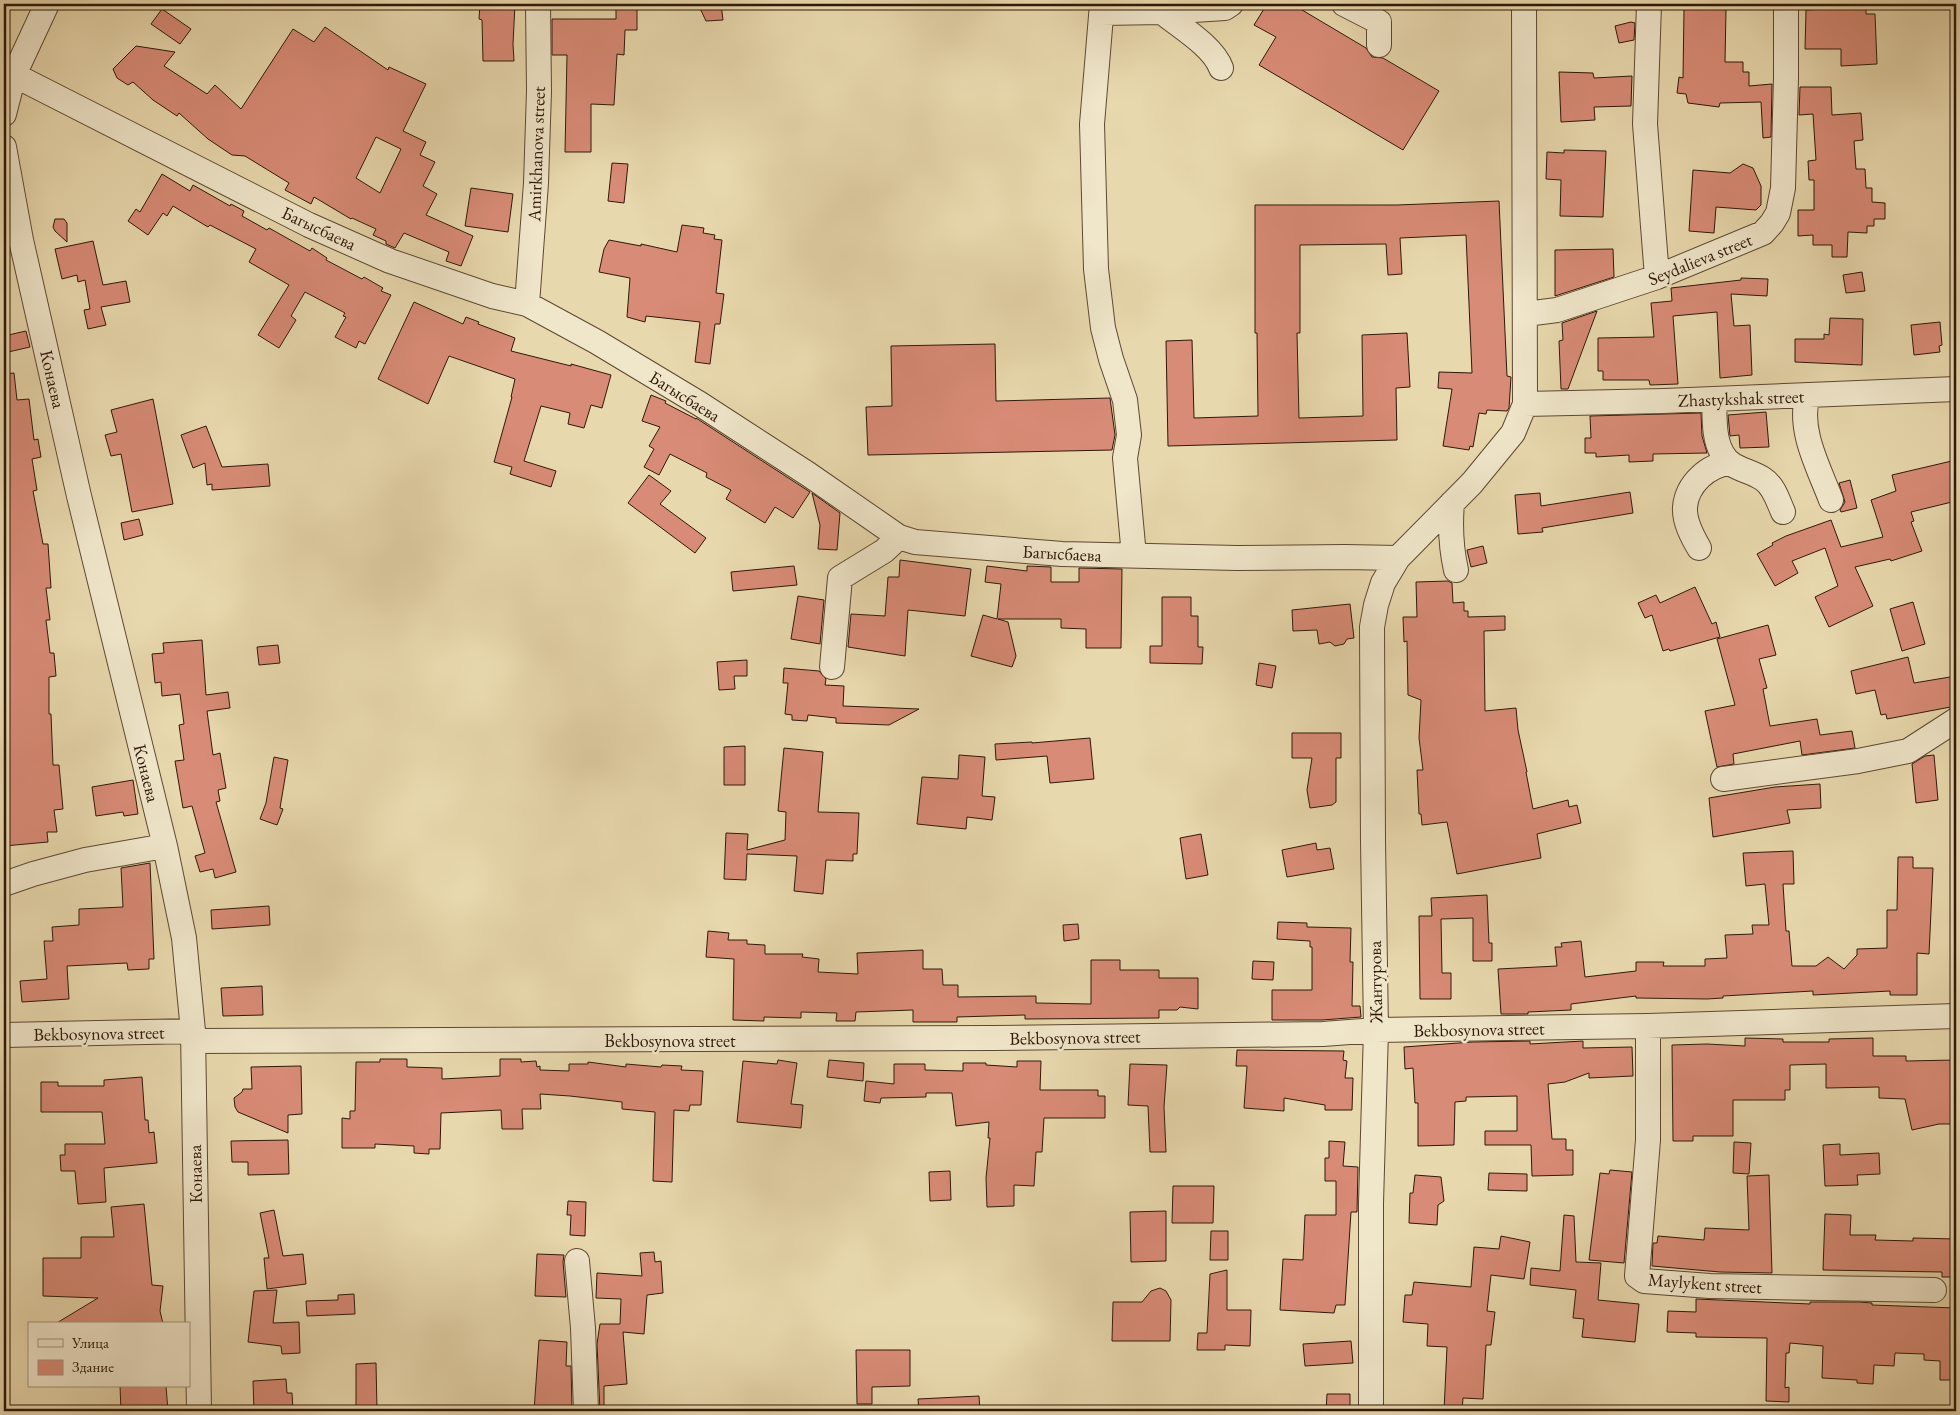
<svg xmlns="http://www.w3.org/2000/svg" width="1960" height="1415" font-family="'EB Garamond',serif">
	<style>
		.building { fill: #d88b76; stroke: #2f1808; fill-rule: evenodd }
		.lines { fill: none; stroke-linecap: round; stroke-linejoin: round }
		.minor-casing { stroke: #5d4831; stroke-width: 26 }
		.minor { stroke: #f0e6ca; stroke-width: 24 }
		.labels { text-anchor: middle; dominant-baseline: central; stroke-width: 5; stroke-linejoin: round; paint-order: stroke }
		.street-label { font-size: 18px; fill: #2f1808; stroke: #f0e6ca }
	</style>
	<rect width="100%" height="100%" fill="#e8d8ad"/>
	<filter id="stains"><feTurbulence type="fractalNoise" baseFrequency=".004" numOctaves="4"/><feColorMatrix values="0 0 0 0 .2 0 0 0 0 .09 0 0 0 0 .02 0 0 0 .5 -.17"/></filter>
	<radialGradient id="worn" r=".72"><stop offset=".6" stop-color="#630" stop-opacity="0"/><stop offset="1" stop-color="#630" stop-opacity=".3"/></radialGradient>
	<path class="building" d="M480 4H515L513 44 514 61H483L482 20 479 19Z
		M616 4H637V30H625L624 55 617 54 614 105 591 104V152H565L567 55H552V19H616Z
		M698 4H721L723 20 706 21Z
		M1267 4H1292L1366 48 1372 57 1383 58 1439 91 1403 150 1259 65 1276 37 1254 25Z
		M1866 7V14H1875L1877 64 1841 66V49H1805L1806 10Z
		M162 9 191 29 180 44 151 24Z
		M1684 9H1726L1725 62H1743V72H1749V86L1772 84 1771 137 1763 138 1761 102 1720 103 1719 107 1688 103 1686 94 1677 93 1679 77 1683 78Z
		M1631 22 1635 23 1634 40 1619 43 1615 26Z
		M325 27 388 70 389 67 426 84 403 131 426 142 420 155 435 162 423 186 437 194 426 215 473 236 461 266 446 261 449 252 404 233 395 248 386 244V241L373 235 376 229 352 218 351 219 314 197 311 204 285 190 289 183 245 156 232 155 208 139 179 113 177 116 153 100 133 82 128 85 117 78 113 69 136 46 175 52 164 66 207 94 215 85 241 109 293 29 314 42ZM376 137 401 149 380 193 356 178Z
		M1559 72 1593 73 1594 78 1632 76 1631 106 1594 107 1595 120 1561 122Z
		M1800 87H1831L1832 115 1861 113 1863 140 1854 141 1856 169H1865L1866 188H1872V202L1885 203V219H1874V226H1867V233L1848 232 1847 257H1832V245H1813V235L1798 236V210H1814V180H1809L1808 161 1816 160 1813 114 1799 115Z
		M1564 150 1606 151 1603 217 1560 216 1561 180 1546 179 1547 152 1564 153Z
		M612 163 628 164 624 203 608 201Z
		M1743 164 1753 168 1761 186V205L1756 210 1716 207 1714 233 1689 231 1693 170 1730 173Z
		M162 174 190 191 193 185 230 206 231 204 244 211 242 216 267 230 269 228 310 251 312 248 327 258 326 260 362 279 364 277 383 288 381 291 391 295 365 344 359 341 356 348 335 337 346 317 343 316 345 313 305 292 291 316 296 320 279 348 258 335 289 285 249 262 256 249 210 225 208 227 173 206 167 216 163 213 148 235 128 221 136 209 140 212Z
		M471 188 513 194 508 232 465 226Z
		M1499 201 1507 376 1511 377 1509 408 1507 411 1487 410 1486 414 1479 413 1473 447 1470 446 1469 450 1443 446 1452 389 1438 388 1439 372 1472 373 1466 235 1400 238 1402 274 1388 275 1386 244 1300 245V333H1297L1299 418 1363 416 1362 335 1407 333 1410 387 1396 388 1397 440 1168 446 1166 341 1192 340 1194 418 1258 416 1257 333H1255V205H1397Z
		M55 219H64L67 223V242L55 231 53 227Z
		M682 225 704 228 703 233 715 235 714 239 722 240 716 293 724 294 720 324H715L710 364 695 362 700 322 646 316 645 322 627 317 630 278 599 272 604 249 609 240 641 246V244L677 252Z
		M93 241 103 285 126 281 130 302 101 307 106 325 88 329 84 310 90 309 85 280 78 282 77 275 62 279 55 249Z
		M1613 249 1614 277 1555 296V250Z
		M1862 272 1865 291 1846 293 1843 275Z
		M1741 278 1768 279 1767 296 1731 294 1734 326 1750 325 1752 375 1720 378 1717 312 1673 316 1678 384 1650 385 1649 380H1603V371H1598V338L1654 337 1651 303 1672 301 1671 288 1741 280Z
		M414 302 463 324 466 317 479 322 478 324 515 338 511 351 571 366V364L611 375 602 408 591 405 584 428 568 424 570 413 541 406 524 461 556 471 551 487 510 474 512 467 494 462 512 397H511L515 379 449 356 428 404 378 379Z
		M1597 311 1568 389H1561L1559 341 1563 340 1562 323Z
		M1830 318 1863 319 1862 365 1795 362V339H1824V334L1829 335Z
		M1940 322 1942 345 1939 346 1940 352 1914 355 1911 325Z
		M26 331 30 347 4 353V336Z
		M995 344 996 401 1110 398 1115 435 1112 450 868 455 866 407 892 406 891 346Z
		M14 373 17 400 29 399 34 440 38 439 41 457 32 459 37 490 33 491 43 544H48L51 588H46L50 620H46L50 653H54L56 676 49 677V714H51L53 765H59L63 809 54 810 57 832H47L48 842 4 846V803H6L4 782V469L9 468 4 436V374Z
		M651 395 666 401 665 403 696 419V418L810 492 793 518 775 507 765 523 726 499 731 490 706 477 707 473 670 454 659 475 644 467 654 449 649 446 660 427 642 421Z
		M153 399 173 504 132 512 121 454 111 456 105 435 117 432 111 410Z
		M1766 412 1769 447 1740 448 1739 435 1730 436 1728 415Z
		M1701 413 1702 436 1707 453 1653 454V461L1629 462V455L1596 457V453H1585V438H1591L1590 416Z
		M206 426 222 467 268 464 270 486 212 490V484L207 485 205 463 193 468 181 435Z
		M1956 460V501L1911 512 1914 521 1911 522 1922 551 1891 561 1890 559 1855 567 1873 606 1829 627 1815 597 1838 586 1825 548 1792 561 1798 573 1775 586 1757 554 1773 545 1772 543 1786 536 1831 520 1841 547 1883 537 1871 500 1896 491 1892 475Z
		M649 475 671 491 660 504 706 538 695 553 628 503Z
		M1850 480 1857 508 1841 512 1840 510 1845 502 1839 483Z
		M1630 492 1633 513 1542 528 1543 532 1518 534 1515 495 1540 493 1541 506Z
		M812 493 840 513 837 550 818 549 820 525Z
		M139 519 143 535 124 540 121 523Z
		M1483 546 1487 563 1471 567 1467 550Z
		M900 560 971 569 965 616 908 610 905 656 848 647 851 614 885 616 888 577H899Z
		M794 566 797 585 733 591 731 572Z
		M987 566 1027 571V566L1051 567V582H1079V568L1122 569 1121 648H1086V629L1061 628V619H998L1008 622 1016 656 1012 667 971 656 983 615 997 619 1001 584 985 582Z
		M1448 581 1452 583 1453 603 1464 602V611H1468V617L1505 616V630L1484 631 1485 711 1516 708 1518 730 1527 772H1526L1533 809 1568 800 1569 807 1577 805 1581 823 1537 834 1541 858 1457 874 1447 822 1422 825 1421 814H1419L1417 770H1423L1419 738 1421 700 1408 695 1407 641 1404 642 1403 617H1417L1416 582Z
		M1695 587 1712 624 1716 622 1720 637 1670 651 1669 649 1663 651 1652 615 1645 618 1638 603 1656 595 1660 603Z
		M798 596 824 600 820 644 791 639Z
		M1162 597H1191V616H1198V647H1203L1202 664 1150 663V646H1162Z
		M1913 602 1925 644 1902 651 1890 609Z
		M1350 604 1354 638 1347 639 1344 644 1335 646 1330 642 1319 644 1317 630 1293 631 1292 610Z
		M1768 625 1776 655 1759 659 1767 688 1763 689 1770 726 1817 719 1820 735 1852 731 1855 748 1802 755 1800 741 1733 754 1734 764 1717 767 1705 711 1735 705 1717 639Z
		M202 640 206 695 228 692 230 708 207 711 213 755 220 753 226 788 218 790 220 801 216 802 236 872 215 878 213 869 200 872 195 856 205 853 192 806 183 808 175 761 184 760 179 725 184 724 180 694 162 696 161 682 155 683 152 654 164 653 163 643Z
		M278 645 280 663 259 665 257 647Z
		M1908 657 1914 683 1956 676V706L1887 719 1886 714 1881 715 1875 690 1856 694 1851 671Z
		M747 660V676H734L735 689 719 690 717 662Z
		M1259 663 1276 666 1272 688 1256 685Z
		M784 668 819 671 826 679 825 685 844 686 843 706 919 709 889 725 836 723V718L808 715 807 721 792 720V715L785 714 788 683H783Z
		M1292 733H1341V758H1336V802L1332 805 1310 808 1307 790 1312 758H1292Z
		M1090 738 1094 779 1050 783 1047 756 996 760 995 744 1032 742V743Z
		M745 746V785H724V747Z
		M784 748 823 752 818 812 859 813 857 854H853V861L826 860 823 894 794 891 797 856 747 854 746 880 724 879 726 833 748 834 747 850 785 840 786 812 778 811Z
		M959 755 985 757 982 796 995 797 992 820 967 817 966 829 917 824 922 777 958 779Z
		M1934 755 1938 800 1916 803 1912 764 1925 756Z
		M274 757 288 760 280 808 283 809 277 825 260 819 266 803Z
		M133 780 138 814 124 816 123 812 96 816 92 787Z
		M1820 784 1821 808 1787 810 1790 823 1713 837 1709 798 1775 787Z
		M1201 834 1208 875 1186 879 1180 838Z
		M1316 843 1317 850 1330 848 1334 869 1287 877 1282 850Z
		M1793 851 1794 884H1783L1786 931H1789L1792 966H1816L1828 957 1844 969 1857 955V949L1887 948V910H1897L1898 857H1913V868H1933L1929 954 1917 953V995H1890V991L1813 995V991L1723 996V998L1707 999 1636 998V996L1571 1004V1010L1528 1012V1014H1501L1498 969 1557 966 1555 947H1562L1561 943 1581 941 1585 977 1636 971V962H1664L1663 966H1705V959L1727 958 1725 935 1753 934 1752 925H1769L1765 884 1746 886 1743 853Z
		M150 863 154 959H149V969L128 970 127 963 67 966 69 999 22 1002 20 981 47 979 44 941H53L52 927 79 925V909L123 907 121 868Z
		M1487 895 1489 943H1492V961H1473V918L1441 919 1442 973H1451V999H1420L1419 916H1432L1431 898Z
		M269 906 270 925 212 929 211 910Z
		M1278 922 1307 923V927L1351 928 1350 962H1353L1352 1006H1360L1361 1017 1322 1020H1272V990H1312V947H1310V941L1277 939Z
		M1078 924 1079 939 1064 941 1063 925Z
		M708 931 729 933 728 940H747V944L765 945V954H803L802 957 819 959 818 972 858 974 857 953 923 950V969H942L943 985H958V997L1036 996V1003L1091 1004V960H1120V970H1159V978H1198V1009L1180 1007 1177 1010H1159V1018L1025 1019V1015L957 1017V1022H913V1010L856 1012 855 1021H836L837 1013 801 1012V1018L764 1017V1021L733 1020 734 959 706 957Z
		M1253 961 1274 962 1273 980 1252 979Z
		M262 986 263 1015 223 1016 221 988Z
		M1745 1038 1783 1039V1042H1829V1039L1873 1038V1056H1906V1061L1956 1060V1124H1939L1912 1130 1905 1099 1879 1098V1087L1826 1088V1064L1790 1065V1090H1785V1100H1733V1136H1693V1141H1673L1672 1045 1707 1044 1745 1046Z
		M1530 1041V1044L1583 1041V1048L1632 1047 1633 1076 1589 1078V1073L1565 1082 1548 1084 1552 1139H1566V1150H1573V1175L1532 1176 1531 1145H1485V1131H1517V1096L1466 1097V1101L1455 1102 1454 1145 1418 1146V1103H1415L1413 1068 1405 1069 1404 1047 1472 1042Z
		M1237 1050 1344 1051 1343 1060 1347 1061 1345 1078H1353L1352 1110H1325V1105L1284 1098V1111L1244 1108 1247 1066H1236Z
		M380 1059H407V1067L442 1068V1079L500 1076V1059H521V1062L536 1061 537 1067 540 1066V1070L569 1071V1064H588V1062L626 1067V1064L661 1067 662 1065 682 1066 681 1070 703 1071 701 1105H690L689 1111 674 1110 672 1182 653 1181 655 1112 622 1109V1102L570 1096 540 1094 541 1109H522L523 1129H502L501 1110 441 1113 440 1149H429V1154L414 1153V1146L375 1144V1148H342V1118L350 1119V1111H355L356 1062H380Z
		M778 1060 797 1063 791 1104 803 1105 801 1128 737 1122 743 1061 777 1064Z
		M829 1060 864 1063 863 1081 827 1077Z
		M1017 1061H1041L1040 1090H1098V1096H1105V1118H1044L1042 1152H1036L1034 1186 1014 1185V1206L987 1207 986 1178 990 1138H988L989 1122 956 1126 952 1093H926V1097L881 1098 880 1103 864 1101 866 1081 894 1084V1064H925V1070L963 1071V1063H986V1065L1017 1067Z
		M1130 1064 1167 1065 1164 1107 1166 1152H1150L1148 1106 1128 1105Z
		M301 1066 302 1114 288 1115V1133L238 1112 235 1107 234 1098 242 1092 243 1089H252L251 1067Z
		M142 1077 145 1120H148L149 1133 154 1132 157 1163 104 1168 106 1202 78 1204 75 1171H61L60 1155H65V1144H105L102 1112H41V1082H58V1086H104V1080Z
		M288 1140 289 1174 248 1175V1162H232L231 1141Z
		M1329 1141 1345 1142 1343 1166 1358 1167 1357 1212H1351L1345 1305H1336L1334 1313 1280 1310 1283 1259 1303 1260 1305 1215H1336V1181H1325V1158H1329Z
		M1734 1142 1751 1143 1749 1174 1733 1173Z
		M1840 1144V1155L1879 1153 1880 1174 1857 1175 1858 1185 1825 1186 1823 1145Z
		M1610 1170 1632 1172 1624 1263 1589 1260 1600 1173 1609 1174Z
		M950 1171 951 1200 930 1201 929 1172Z
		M1489 1173 1527 1174V1191L1488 1190Z
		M1415 1175 1441 1177 1444 1201 1438 1205 1437 1225 1409 1223 1410 1193H1413Z
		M1769 1175 1772 1273 1720 1272 1652 1266 1653 1243H1657L1658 1236 1704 1240 1705 1228 1749 1230 1747 1176Z
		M1173 1186H1214L1213 1223H1172Z
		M568 1201 586 1202 585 1236 570 1235 571 1215H567Z
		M144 1204 152 1285 163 1286 160 1311 163 1324H55L98 1298 43 1296V1258H81V1237H114L111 1207Z
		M274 1210 283 1256 303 1254 306 1284 267 1289 264 1258H269L260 1213Z
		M1166 1211V1261L1131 1262 1130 1212Z
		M1825 1214 1851 1215 1850 1235H1876L1875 1240 1913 1241V1238L1956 1239V1277H1942V1272L1823 1270Z
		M1564 1215 1574 1216 1576 1262 1601 1263 1598 1300 1639 1304 1635 1342 1582 1337 1584 1319 1573 1318 1576 1290 1530 1285 1531 1268 1560 1271Z
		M1211 1231H1228V1260H1210Z
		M1501 1236 1530 1242 1524 1279 1491 1275 1487 1311 1495 1312 1491 1345H1486L1483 1399 1463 1398 1462 1411H1444L1447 1347 1427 1346 1428 1324 1403 1322 1405 1295H1412L1414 1282 1471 1287 1474 1247 1499 1249Z
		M654 1252 655 1262 661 1261 663 1293 647 1295 644 1334 623 1332 627 1384 604 1386V1411H600L597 1344 600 1324H620L621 1299 596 1298 597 1273 642 1276 640 1253Z
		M537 1254 564 1255 563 1262 566 1297 535 1296Z
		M1227 1270V1310H1251L1250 1346 1225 1345V1350H1197L1198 1333H1207L1210 1274Z
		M1160 1288 1166 1291 1171 1300 1170 1341H1112L1113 1302H1142L1151 1291Z
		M277 1290 273 1323 299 1322 300 1353 282 1354 281 1346 248 1342 254 1291Z
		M354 1294 355 1314 307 1316 306 1301 338 1300V1295Z
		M1696 1299 1810 1304V1302H1859L1872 1303V1305L1956 1308V1380H1940V1361L1924 1360V1354L1895 1353 1894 1366 1874 1365 1873 1384 1857 1383V1380L1822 1378 1823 1346 1790 1343 1789 1353H1786L1785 1388 1789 1387V1402L1766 1401 1767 1338 1696 1337V1333L1667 1332 1668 1311 1696 1312Z
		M539 1340 567 1342 566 1366H571L572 1411H534Z
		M1351 1341 1353 1363 1305 1366 1303 1344Z
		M856 1350H910V1386L872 1387V1404H857Z
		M376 1363 377 1410 356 1411V1364Z
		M286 1379 287 1393H292L293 1411H254L253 1381Z
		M120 1386H166L168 1411H121Z
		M1327 1394H1350V1411H1326Z
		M979 1396 980 1411H919L918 1399Z"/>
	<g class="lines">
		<defs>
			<path id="minor" d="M1102 4 1092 124 1096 269 1103 328 1111 359 1125 400 1129 435 1125 458 1134 556
				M1344 4 1379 22V45
				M1649 4 1645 124 1657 277
				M1162 12C1180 27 1213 46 1221 68
				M1102 13 1162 12 1225 8 1231 4
				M4 74 14 75 309 225 390 261 492 296 527 304 597 342 700 404 808 474 899 537 915 542 1062 554 1237 558 1345 557 1398 558
				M4 114 14 75 47 4
				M4 147 21 240 79 496 165 846 184 938 193 1031 199 1411
				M527 304 536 183 539 91 538 4
				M1526 314 1557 310 1657 277 1763 233 1772 223 1778 213 1783 188 1786 78V4
				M1808 395C1797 429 1819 468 1831 500
				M1714 399C1715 416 1713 437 1722 453 1731 470 1748 469 1763 479 1774 486 1778 501 1783 512
				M1525 404 1664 401 1956 389
				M1452 503C1450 526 1451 548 1456 570
				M1699 548C1692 536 1684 521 1685 507 1687 484 1708 465 1730 463
				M832 667 840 578 884 551 899 537
				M1723 779 1858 761 1908 751 1956 720
				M4 884 33 874 85 860 165 846
				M1648 1026V1140L1637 1276 1644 1281 1710 1286 1934 1290
				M4 1035 193 1031
				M193 1041 992 1038 1323 1034 1376 1030 1648 1026 1956 1016
				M577 1261 583 1328 586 1411
				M1371 1411V1203L1376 1030 1373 841 1372 627 1376 605 1383 583 1398 558 1472 483 1513 433 1525 404 1524 4"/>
		</defs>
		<use href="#minor" class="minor-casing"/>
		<use href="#minor" class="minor"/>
	</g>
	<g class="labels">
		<g class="street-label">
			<text transform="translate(536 154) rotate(-88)">Amirkhanova street</text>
			<text transform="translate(319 228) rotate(25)">Багысбаева</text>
			<text transform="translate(1700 259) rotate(-22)">Seydalieva street</text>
			<text transform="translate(53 379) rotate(77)">Конаева</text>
			<text transform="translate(685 396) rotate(32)">Багысбаева</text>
			<text transform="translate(1741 398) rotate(-2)">Zhastykshak street</text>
			<text transform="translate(1062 553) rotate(3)">Багысбаева</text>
			<text transform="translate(147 773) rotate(76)">Конаева</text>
			<text transform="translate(1375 982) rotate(-91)">Жантурова</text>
			<text transform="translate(1479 1029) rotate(-1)">Bekbosynova street</text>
			<text transform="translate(99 1033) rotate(-1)">Bekbosynova street</text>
			<text transform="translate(1075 1037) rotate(-1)">Bekbosynova street</text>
			<text x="670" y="1040">Bekbosynova street</text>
			<text transform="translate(195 1174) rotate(-91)">Конаева</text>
			<text transform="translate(1705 1283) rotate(4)">Maylykent street</text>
		</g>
	</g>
	<rect width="1960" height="1415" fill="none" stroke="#e8d8ad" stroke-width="20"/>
	<rect x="5" y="5" width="1950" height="1405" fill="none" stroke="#2f1808" stroke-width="2.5"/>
	<rect x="10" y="10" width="1940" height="1395" fill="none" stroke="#2f1808"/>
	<rect x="28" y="1322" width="162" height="65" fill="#f0e6ca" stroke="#a3947c"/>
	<rect x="38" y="1339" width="25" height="8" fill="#f0e6ca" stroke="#a3947c"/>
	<text x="72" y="1348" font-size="15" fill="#2f1808">Улица</text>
	<rect x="38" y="1360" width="25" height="15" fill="#d88b76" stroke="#a3947c"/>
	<text x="72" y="1372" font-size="15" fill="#2f1808">Здание</text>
	<rect width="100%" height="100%" filter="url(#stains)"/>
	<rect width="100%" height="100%" fill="url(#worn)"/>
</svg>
